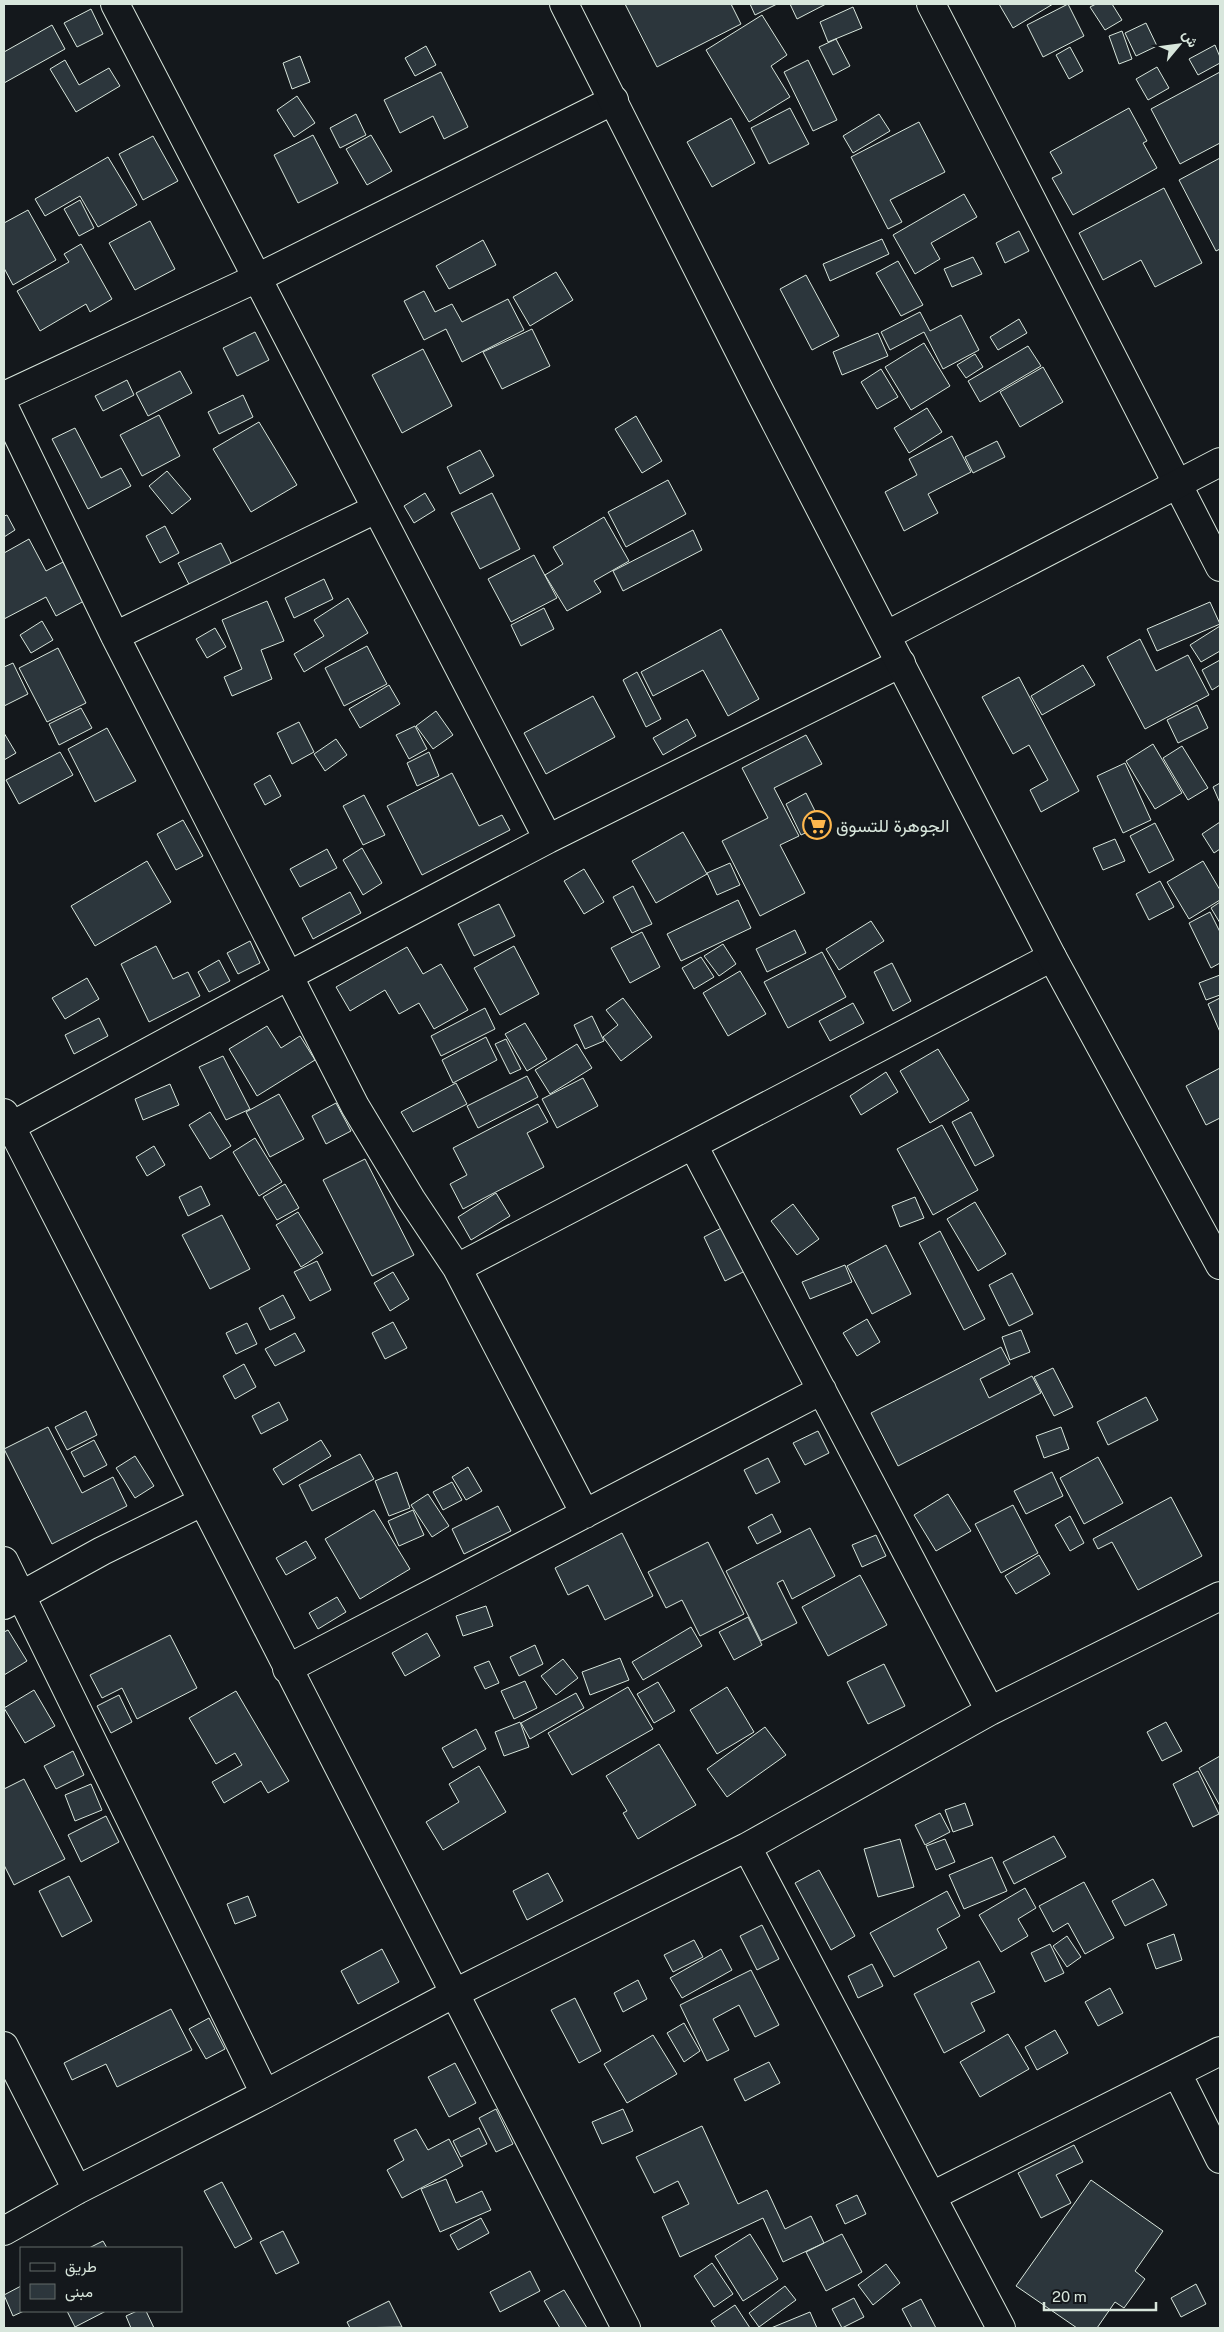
<svg xmlns="http://www.w3.org/2000/svg" width="1224" height="2332" font-family="'Public Sans',Vazirmatn,sans-serif">
	<style>
		.building { fill: #2c363c; stroke: #d8e6dc }
		.lines { fill: none; stroke-linecap: round; stroke-linejoin: round }
		.minor-casing { stroke: #d8e6dc; stroke-width: 30 }
		.tertiary-casing { stroke: #d8e6dc; stroke-width: 30 }
		.minor { stroke: #14181c; stroke-width: 28 }
		.tertiary { stroke: #14181c; stroke-width: 28 }
		.labels { text-anchor: middle; dominant-baseline: central; stroke-width: 4; stroke-linejoin: round; paint-order: stroke }
		.poi-label { font-size: 18px; fill: #d8e6dc; stroke: #14181c; text-anchor: start }
	</style>
	<rect width="100%" height="100%" fill="#14181c"/>
	<path class="building" d="M625 4H731L741 24 657 67Z
		M750 4H777L755 15Z
		M790 4H826L797 19Z
		M999 4H1053L1013 28Z
		M1068 4 1084 36 1043 57 1027 25Z
		M1096 4H1112L1122 20 1105 30 1090 7Z
		M853 7 862 28 828 42 820 22Z
		M91 9 103 34 77 47 64 23Z
		M762 15 787 55 771 66 790 97 749 122 706 50Z
		M1146 23 1157 46 1136 56 1125 33Z
		M52 25 65 49 4 83V52Z
		M1122 31 1132 59 1119 64 1109 36Z
		M836 39 850 66 833 75 819 47Z
		M1215 45 1220 57V63L1198 75 1189 59Z
		M426 46 436 65 415 76 405 58Z
		M1070 47 1083 71 1069 79 1056 55Z
		M300 56 310 82 292 89 283 63Z
		M65 60 79 85 109 68 120 86 76 112 50 69Z
		M808 60 837 120 813 131 784 72Z
		M1157 67 1169 88 1148 100 1136 79Z
		M441 72 468 127 444 139 433 116 400 133 384 100Z
		M1220 72V143L1180 164 1151 109Z
		M297 96 315 123 294 137 277 110Z
		M790 108 809 144 769 164 751 128Z
		M1129 108 1147 141 1143 143 1157 168 1073 215 1052 178 1062 173 1050 152Z
		M356 114 366 135 340 148 330 128Z
		M879 114 890 131 853 153 843 136Z
		M731 118 755 163 712 187 687 142Z
		M919 122 945 172 890 200 902 222 888 229 851 157Z
		M313 135 338 183 298 203 274 155Z
		M371 135 392 171 367 185 346 149Z
		M153 136 178 181 143 200 119 154Z
		M108 157 137 205 98 227 80 196 45 216 35 199Z
		M1220 158V249L1216 251 1179 180Z
		M1164 188 1202 263 1155 287 1141 260 1103 280 1079 233Z
		M964 194 977 217 931 243 940 259 915 274 893 235Z
		M80 200 94 228 79 236 64 209Z
		M28 210 56 260 13 285 4 268V223Z
		M150 221 175 269 135 290 109 243Z
		M1019 231 1029 251 1005 263 996 243Z
		M882 239 889 254 830 281 823 264Z
		M483 240 496 265 449 289 436 266Z
		M81 244 112 299 90 312 86 304 40 331 17 291 69 262 64 254Z
		M973 257 982 274 952 287 944 269Z
		M898 261 923 305 901 316 876 273Z
		M556 272 573 300 530 326 513 297Z
		M806 275 839 336 812 350 780 289Z
		M424 291 435 312 452 304 462 322 508 299 524 330 462 362 446 329 424 340 404 301Z
		M920 312 930 331 961 315 979 350 943 369 924 332 890 350 881 332Z
		M1019 319 1027 333 998 350 990 337Z
		M532 329 550 366 502 389 483 352Z
		M255 332 269 360 237 376 223 348Z
		M878 333 888 356 842 375 833 352Z
		M924 343 950 386 911 410 885 367Z
		M1028 346 1041 366 980 402 968 381Z
		M423 349 452 406 402 433 372 375Z
		M975 354 983 367 966 378 957 365Z
		M1043 367 1063 402 1020 427 1000 392Z
		M881 369 898 397 877 409 861 382Z
		M180 371 192 393 148 416 136 393Z
		M127 380 134 395 103 411 95 396Z
		M243 395 253 417 219 434 208 412Z
		M927 408 942 432 909 453 894 428Z
		M159 415 180 456 142 476 120 435Z
		M636 416 662 461 642 473 615 429Z
		M259 422 297 485 251 512 213 449Z
		M75 428 101 478 121 468 131 486 88 509 52 439Z
		M952 436 971 472 928 494 938 513 904 531 885 492 917 475 909 459Z
		M997 441 1005 457 973 473 965 457Z
		M480 450 494 476 460 494 447 467Z
		M167 471 191 499 172 514 149 486Z
		M668 480 686 514 626 547 608 512Z
		M425 493 435 510 414 523 404 506Z
		M492 493 520 549 480 569 451 513Z
		M7 515 15 530 4 537V516Z
		M604 517 629 561 594 581 601 592 567 611 545 575 563 564 553 547Z
		M165 526 179 553 160 563 146 536Z
		M693 530 702 550 623 591 613 571Z
		M29 539 46 571 63 562 84 601 56 616 46 597 4 619V553Z
		M221 543 235 571 193 592 178 563Z
		M534 555 557 598 511 622 488 579Z
		M324 579 333 599 294 618 285 598Z
		M348 598 368 633 304 672 294 654 324 636 314 620Z
		M267 601 284 641 261 650 272 679 232 696 224 677 242 669 222 620Z
		M1210 602 1220 624 1157 651 1147 629Z
		M544 608 554 629 521 646 511 625Z
		M42 621 53 640 31 653 20 635Z
		M1220 626V651L1201 662 1190 645Z
		M215 628 226 647 207 658 196 639Z
		M721 629 759 699 728 716 703 670 653 696 641 672Z
		M1140 639 1156 671 1188 655 1209 695 1145 729 1107 657Z
		M367 646 387 684 344 706 325 668Z
		M58 648 86 703 47 722 19 668Z
		M1220 660V685L1212 690 1202 670Z
		M13 663 28 694 4 706V667Z
		M1083 665 1095 685 1042 715 1031 696Z
		M637 672 661 719 646 727 623 680Z
		M1019 677 1079 791 1041 812 1030 790 1048 780 1029 745 1013 754 982 697Z
		M389 685 400 704 360 728 349 709Z
		M593 696 615 737 546 774 524 733Z
		M1197 705 1208 728 1178 743 1167 720Z
		M81 708 92 728 59 745 49 724Z
		M436 711 453 735 433 749 416 726Z
		M687 719 696 736 663 755 653 738Z
		M299 722 314 752 292 764 277 733Z
		M415 726 427 749 409 759 396 735Z
		M107 728 136 781 95 802 68 749Z
		M4 733 16 753 4 760Z
		M806 735 822 764 774 788 799 836 780 845 805 893 760 916 722 841 768 818 742 768Z
		M336 739 347 755 325 771 314 754Z
		M1153 744 1182 793 1155 809 1126 761Z
		M1182 746 1208 788 1188 800 1163 758Z
		M60 752 73 775 19 804 6 780Z
		M429 752 439 776 417 786 407 763Z
		M1125 763 1151 820 1123 833 1097 776Z
		M452 773 479 826 502 815 510 830 422 875 387 806Z
		M270 775 281 796 265 805 254 784Z
		M1220 783V803L1213 787Z
		M806 793 822 825 801 835 786 804Z
		M364 795 385 835 363 845 343 806Z
		M183 820 203 856 176 870 157 834Z
		M1220 822V849L1214 853 1202 834Z
		M1155 823 1174 860 1149 873 1130 836Z
		M683 832 707 874 656 903 632 861Z
		M1115 839 1125 861 1103 870 1093 848Z
		M362 848 382 883 363 895 343 860Z
		M327 849 337 868 300 887 290 869Z
		M147 861 171 902 95 946 71 906Z
		M1203 861 1220 890V900L1189 919 1167 882Z
		M730 863 740 885 717 895 707 873Z
		M584 869 604 902 584 914 564 881Z
		M1160 881 1174 907 1149 920 1136 894Z
		M633 886 652 924 632 933 613 897Z
		M350 892 361 913 313 939 302 918Z
		M738 900 751 928 681 961 667 934Z
		M1220 902V923L1211 908Z
		M499 904 515 936 474 956 458 924Z
		M1210 912 1220 932V963L1211 968 1189 923Z
		M871 921 884 941 839 970 826 949Z
		M795 930 806 953 767 972 756 949Z
		M642 932 660 967 630 983 611 948Z
		M250 941 260 963 238 974 227 953Z
		M723 944 736 964 719 976 704 956Z
		M156 946 173 979 188 972 200 996 149 1022 121 964Z
		M514 946 539 994 500 1015 474 968Z
		M407 947 423 974 441 964 468 1010 434 1029 419 1003 399 1014 385 990 350 1011 336 987Z
		M822 952 846 997 788 1028 764 982Z
		M701 957 714 977 694 989 682 968Z
		M219 960 230 981 209 992 198 972Z
		M892 963 911 1001 893 1011 874 972Z
		M740 971 766 1014 728 1036 703 993Z
		M1220 975V995L1206 1000 1199 983Z
		M87 978 99 999 65 1019 52 998Z
		M623 998 652 1037 621 1061 603 1037 618 1025 606 1010Z
		M1220 998V1032L1208 1004Z
		M853 1003 864 1023 830 1041 819 1021Z
		M485 1008 495 1029 441 1056 431 1036Z
		M592 1016 604 1041 585 1049 574 1025Z
		M99 1018 108 1036 74 1054 65 1035Z
		M525 1023 547 1059 527 1071 505 1034Z
		M267 1026 281 1048 300 1036 315 1060 257 1096 229 1049Z
		M486 1037 497 1060 453 1083 442 1060Z
		M506 1039 521 1069 510 1074 495 1044Z
		M577 1044 592 1068 550 1094 535 1070Z
		M938 1049 969 1100 930 1123 900 1071Z
		M223 1056 250 1109 226 1120 199 1067Z
		M1220 1068V1118L1206 1125 1186 1086Z
		M886 1072 898 1092 861 1115 850 1096Z
		M527 1076 538 1097 478 1128 467 1106Z
		M583 1078 598 1106 557 1128 542 1099Z
		M456 1083 467 1104 413 1132 401 1112Z
		M170 1084 179 1105 143 1120 135 1099Z
		M279 1094 304 1139 270 1157 246 1112Z
		M336 1103 351 1131 326 1144 312 1116Z
		M538 1104 548 1122 527 1133 544 1167 463 1209 450 1184 467 1175 453 1148Z
		M210 1112 231 1146 210 1159 189 1125Z
		M971 1112 994 1156 975 1166 952 1122Z
		M942 1125 978 1190 933 1215 897 1149Z
		M255 1138 282 1182 259 1196 233 1152Z
		M154 1146 165 1165 147 1176 136 1157Z
		M365 1159 414 1255 372 1276 323 1180Z
		M285 1184 299 1208 277 1220 263 1197Z
		M201 1186 210 1205 188 1216 179 1197Z
		M496 1193 510 1216 471 1240 458 1217Z
		M915 1197 924 1218 900 1227 892 1206Z
		M975 1202 1006 1254 978 1271 947 1219Z
		M793 1204 819 1239 797 1255 771 1221Z
		M298 1212 323 1253 301 1267 276 1225Z
		M222 1215 250 1269 210 1289 182 1235Z
		M731 1223 753 1267 725 1281 704 1237Z
		M940 1231 985 1319 964 1330 919 1243Z
		M886 1245 911 1294 872 1314 847 1266Z
		M317 1261 331 1290 310 1301 294 1272Z
		M845 1265 852 1282 810 1299 802 1282Z
		M393 1272 409 1299 390 1311 374 1283Z
		M1012 1273 1033 1314 1009 1326 989 1285Z
		M283 1295 295 1318 270 1330 259 1308Z
		M867 1319 880 1342 857 1356 843 1333Z
		M393 1322 407 1348 385 1359 372 1333Z
		M247 1323 257 1344 236 1354 226 1333Z
		M1021 1330 1030 1352 1010 1360 1002 1337Z
		M295 1333 305 1351 275 1366 265 1349Z
		M1001 1347 1010 1364 980 1379 989 1398 1032 1376 1041 1393 898 1466 871 1413Z
		M244 1364 256 1387 235 1399 223 1376Z
		M1053 1368 1073 1407 1054 1416 1034 1377Z
		M1146 1397 1158 1420 1108 1445 1097 1422Z
		M279 1402 288 1420 261 1434 252 1416Z
		M86 1411 97 1435 67 1450 55 1427Z
		M48 1427 82 1493 113 1477 127 1506 52 1544 4 1449Z
		M1061 1427 1069 1449 1044 1458 1036 1436Z
		M818 1431 829 1453 805 1465 793 1443Z
		M94 1440 107 1465 84 1477 71 1452Z
		M321 1440 331 1456 283 1485 273 1469Z
		M360 1454 374 1479 312 1511 299 1485Z
		M135 1456 154 1486 135 1498 116 1468Z
		M1098 1457 1123 1503 1084 1524 1060 1478Z
		M768 1458 780 1482 756 1494 744 1470Z
		M468 1467 482 1491 466 1500 452 1477Z
		M397 1472 410 1508 389 1516 375 1481Z
		M1052 1472 1063 1496 1026 1514 1014 1491Z
		M452 1482 462 1500 443 1510 433 1492Z
		M428 1494 449 1526 432 1537 411 1505Z
		M948 1494 971 1531 936 1551 914 1515Z
		M1171 1497 1202 1556 1138 1590 1112 1542 1098 1549 1093 1539Z
		M1013 1505 1038 1553 1001 1573 975 1524Z
		M498 1506 511 1531 464 1554 452 1529Z
		M374 1510 410 1569 360 1599 325 1539Z
		M413 1510 424 1535 399 1546 388 1521Z
		M772 1514 781 1532 757 1544 748 1527Z
		M1070 1516 1084 1543 1070 1551 1055 1525Z
		M810 1528 835 1576 792 1599 783 1580 777 1583 797 1623 761 1641 726 1571Z
		M622 1533 653 1596 605 1620 588 1585 568 1595 555 1568Z
		M876 1535 886 1556 862 1567 852 1545Z
		M306 1541 316 1558 286 1575 276 1558Z
		M708 1542 744 1614 700 1636 682 1600 666 1608 648 1572Z
		M1039 1555 1050 1574 1016 1594 1005 1576Z
		M860 1575 887 1625 828 1656 802 1607Z
		M337 1597 346 1612 318 1629 309 1613Z
		M486 1606 493 1626 463 1636 456 1616Z
		M748 1617 762 1645 734 1660 719 1632Z
		M691 1627 702 1646 643 1680 632 1662Z
		M8 1630 27 1661 4 1675V1632Z
		M427 1633 440 1656 405 1676 392 1653Z
		M170 1635 197 1688 137 1719 122 1688 102 1698 90 1675Z
		M535 1645 543 1664 519 1676 510 1657Z
		M620 1658 629 1680 590 1695 582 1672Z
		M563 1659 578 1678 556 1695 541 1676Z
		M489 1661 499 1683 485 1689 474 1667Z
		M884 1664 905 1706 868 1724 847 1682Z
		M525 1681 537 1708 514 1719 501 1691Z
		M658 1682 675 1711 654 1723 637 1694Z
		M628 1687 653 1729 572 1775 548 1733Z
		M727 1687 754 1732 717 1754 690 1710Z
		M34 1690 55 1726 25 1743 4 1708Z
		M236 1691 289 1781 268 1793 261 1781 224 1803 212 1782 242 1765 235 1753 216 1764 189 1718Z
		M576 1693 584 1708 530 1739 521 1723Z
		M119 1695 132 1722 111 1733 97 1706Z
		M520 1722 529 1747 504 1756 495 1732Z
		M1166 1722 1182 1751 1162 1761 1147 1732Z
		M765 1727 786 1755 727 1797 707 1769Z
		M476 1729 486 1749 453 1768 442 1748Z
		M659 1744 696 1805 638 1839 623 1813 627 1811 606 1776Z
		M73 1751 84 1775 56 1789 44 1766Z
		M1220 1756V1806L1199 1768Z
		M479 1766 506 1812 443 1850 426 1822 459 1802 449 1784Z
		M1198 1771 1219 1814 1193 1827 1173 1784Z
		M24 1779 65 1859 14 1885 4 1865V1789Z
		M91 1784 102 1810 75 1821 65 1795Z
		M965 1803 973 1825 953 1832 945 1810Z
		M940 1813 950 1832 925 1845 915 1825Z
		M106 1816 119 1842 81 1862 68 1835Z
		M1054 1836 1066 1857 1014 1884 1003 1862Z
		M900 1839 914 1887 878 1897 864 1849Z
		M945 1839 955 1862 936 1870 926 1846Z
		M992 1857 1007 1891 964 1909 949 1875Z
		M819 1870 855 1936 831 1950 795 1883Z
		M548 1873 563 1901 527 1920 513 1891Z
		M69 1876 92 1921 62 1937 39 1891Z
		M1153 1879 1167 1905 1125 1926 1112 1901Z
		M1084 1882 1114 1938 1085 1954 1068 1923 1053 1932 1039 1906Z
		M1025 1888 1036 1908 1018 1919 1028 1936 1001 1952 979 1915Z
		M947 1891 960 1916 937 1929 947 1948 894 1977 870 1933Z
		M248 1896 256 1916 235 1924 227 1904Z
		M762 1925 779 1959 757 1970 740 1936Z
		M1174 1934 1182 1960 1156 1969 1147 1944Z
		M1067 1936 1081 1957 1067 1967 1053 1946Z
		M694 1940 703 1957 673 1972 664 1955Z
		M1050 1944 1064 1973 1045 1982 1031 1953Z
		M382 1949 399 1982 358 2004 341 1971Z
		M721 1949 732 1970 682 1998 670 1978Z
		M979 1961 995 1992 971 2003 985 2031 944 2053 914 1994Z
		M872 1964 883 1986 858 1998 848 1976Z
		M751 1970 779 2025 755 2037 739 2005 713 2019 729 2050 707 2061 680 2005Z
		M638 1980 647 1999 623 2012 614 1993Z
		M1110 1988 1123 2013 1098 2026 1085 2002Z
		M575 1998 601 2051 579 2063 551 2010Z
		M171 2009 192 2050 117 2087 106 2064 72 2080 64 2063Z
		M209 2018 225 2049 206 2059 189 2029Z
		M684 2023 700 2051 684 2062 667 2033Z
		M1055 2030 1068 2053 1037 2070 1025 2047Z
		M1008 2034 1029 2069 980 2097 960 2062Z
		M653 2035 677 2074 627 2103 604 2064Z
		M769 2062 780 2083 745 2101 734 2079Z
		M455 2063 476 2103 449 2117 428 2077Z
		M496 2109 513 2144 496 2152 479 2118Z
		M623 2109 633 2131 602 2144 592 2122Z
		M702 2126 738 2204 767 2190 785 2229 811 2216 824 2243 783 2262 763 2218 680 2257 662 2217 689 2204 678 2181 654 2193 636 2157Z
		M479 2128 487 2144 461 2157 453 2141Z
		M416 2129 428 2150 449 2139 463 2166 402 2198 387 2170 404 2160 394 2140Z
		M1074 2145 1083 2162 1056 2175 1071 2203 1041 2218 1018 2173Z
		M446 2179 456 2203 482 2191 491 2210 440 2232 421 2189Z
		M1091 2180 1163 2231 1135 2271 1145 2279 1124 2308 1115 2302 1097 2328H1077L1016 2286Z
		M222 2182 252 2239 235 2248 204 2191Z
		M857 2195 866 2214 845 2224 836 2205Z
		M481 2218 489 2233 458 2250 450 2235Z
		M283 2231 299 2263 276 2274 260 2242Z
		M750 2234 778 2279 743 2301 715 2256Z
		M842 2234 862 2272 826 2291 806 2252Z
		M103 2241 107 2248H89Z
		M712 2263 733 2294 714 2307 694 2276Z
		M886 2264 900 2283 873 2305 858 2285Z
		M530 2271 540 2291 500 2312 490 2292Z
		M1196 2284 1206 2304 1181 2317 1171 2298Z
		M21 2286V2311H24L13 2316 4 2295Z
		M785 2286 796 2300 759 2327 749 2313Z
		M564 2290 587 2328H560L544 2301Z
		M854 2298 864 2317 842 2328 832 2309Z
		M921 2299 936 2328H912L902 2309Z
		M389 2301 402 2327 350 2328 347 2322Z
		M735 2305 750 2328H716L711 2321Z
		M67 2311H106L75 2327Z
		M137 2311H146L154 2328H131L126 2316Z
		M810 2312 817 2328H771Z"/>
	<g class="lines">
		<defs>
			<path id="minor" d="M115 4 548 839
				M931 4 1220 567
				M4 396 257 278 614 100
				M4 407 115 636 355 1106 411 1199 457 1268 585 1514
				M115 636 376 509
				M4 1113 626 2328
				M4 1130 290 975 548 839 901 663
				M693 1145 990 1711
				M457 1268 1052 957
				M4 1561 265 2094
				M4 1605 102 1551 202 1502
				M287 1669 822 1390
				M747 1847 1001 2328
				M4 2046 77 2190
				M1177 2073 1220 2159
				M932 2196 1220 2051
				M4 2231 77 2190 265 2094 455 1993 747 1847 990 1711 1220 1596"/>
			<path id="tertiary" d="M564 4 761 394 1052 957 1220 1265
				M887 635 1220 462"/>
		</defs>
		<use href="#minor" class="minor-casing"/>
		<use href="#tertiary" class="tertiary-casing"/>
		<use href="#minor" class="minor"/>
		<use href="#tertiary" class="tertiary"/>
	</g>
	<defs>
		<symbol id="supermarket-ring" viewBox="-11 -11 22 22"><circle r="9.5" fill="#14181c" stroke="#ffb74d" stroke-width="1.5"/><path d="M-6-5.5h2.5l.6 2H6L4.5 2H-2.5L-4.4-4H-6ZM-1.5 3.2a1.3 1.3 0 1 0 .1 0ZM3 3.2a1.3 1.3 0 1 0 .1 0Z" fill="#ffb74d"/></symbol>
	</defs>
	<g fill-rule="evenodd">
		<use href="#supermarket-ring" x="801" y="809" width="32" height="32"/>
	</g>
	<g class="labels">
		<g class="poi-label">
			<text x="836" y="825">الجوهرة للتسوق</text>
		</g>
	</g>
	<rect width="1224" height="2332" fill="none" stroke="#d8e6dc" stroke-width="10"/>
	<rect x="20" y="2247" width="162" height="65" fill="#14181c" stroke="#626a69"/>
	<rect x="30" y="2263" width="25" height="8" fill="#14181c" stroke="#626a69"/>
	<text x="65" y="2272" font-size="15" fill="#d8e6dc">طريق</text>
	<rect x="30" y="2284" width="25" height="15" fill="#2c363c" stroke="#626a69"/>
	<text x="65" y="2297" font-size="15" fill="#d8e6dc">مبنى</text>
	<g transform="translate(1179 45) rotate(61)" stroke="#14181c" stroke-width="4" paint-order="stroke">
	<path d="M0-4L9 19L0 12L-9 19Z" fill="#d8e6dc"/>
	<text y="-8" font-size="14" font-weight="bold" text-anchor="middle" fill="#d8e6dc">ش</text>
	</g>
	<path d="M1044 2302v8h112v-8" fill="none" stroke="#d8e6dc" stroke-width="2.5"/>
	<text x="1052" y="2302" font-size="15" fill="#d8e6dc" stroke="#14181c" stroke-width="4" paint-order="stroke">20 m</text>
</svg>
